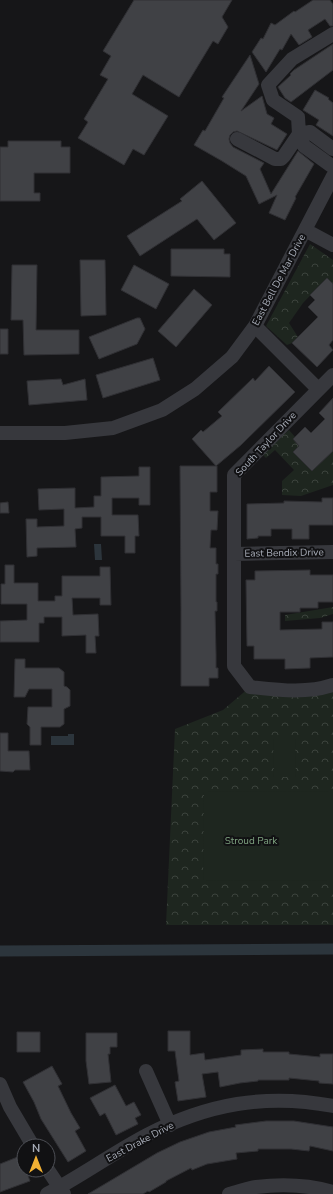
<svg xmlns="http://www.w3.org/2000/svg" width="333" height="1194" font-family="'Nunito Sans',sans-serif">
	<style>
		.park { fill: url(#park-crowns) }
		.pitch { fill: #1e261f }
		.water { fill: #2c353c }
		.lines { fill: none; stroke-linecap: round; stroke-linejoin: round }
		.canal { stroke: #2c353c; stroke-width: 11 }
		.building { fill: #404145; stroke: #303034 }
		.minor { stroke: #37383d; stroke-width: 14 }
		.labels { text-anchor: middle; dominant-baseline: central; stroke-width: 4; stroke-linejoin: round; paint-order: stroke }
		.street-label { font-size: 10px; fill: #a8adb8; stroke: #111113 }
		.park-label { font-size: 10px; fill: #7fa381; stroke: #111113 }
	</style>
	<defs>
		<pattern id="park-crowns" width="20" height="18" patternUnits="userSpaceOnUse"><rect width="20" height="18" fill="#1e261f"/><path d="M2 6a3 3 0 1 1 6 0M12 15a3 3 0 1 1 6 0" fill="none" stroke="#3c433d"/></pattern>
	</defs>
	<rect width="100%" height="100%" fill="#161618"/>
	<path class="park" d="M310 244 333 260V284L327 278 303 303 289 323 298 337 292 343 287 345 266 326Z
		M289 430 295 437 293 439 299 446 293 452 312 471 333 451V485L301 496 282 495V481L294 470 275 450 266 458 262 454Z
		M333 607V614L320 618 285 621V615Z
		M333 685V925H166L175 729 223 710 250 687Z"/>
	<path class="pitch" d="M273 739H295L296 777H274Z
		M204 791 333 792V881L203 880Z"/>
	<path class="water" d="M94 544H101L102 560H95Z
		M68 734H74V745H51V736H68Z"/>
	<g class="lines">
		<path class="canal" d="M0 951 333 949"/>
	</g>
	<path class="building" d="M134 0H232L222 17 228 27 218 44 213 41 179 97 143 75 132 94 168 116 144 155 133 149 124 165 78 138 88 122 84 119 108 79 100 75 111 56 103 51Z
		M313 0H330L333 4V26H330L325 19 308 30 312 37 299 45 291 34 282 50 280 49 266 72 252 52 261 38 263 39 271 23 275 25 294 11 295 12Z
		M333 44V70L291 102 285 98 278 87 291 75 290 74 294 70Z
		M250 55 259 84 241 111 262 96 267 114 274 118 271 124 287 134 277 150 237 131 233 132 230 135 229 139 230 143 233 147 264 163 260 169 271 194 298 151 314 164 295 197 296 198 285 220 269 213 277 195 259 204 246 176 222 161 194 145 203 130 205 131 224 98 222 97Z
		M315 90 329 98 328 99 333 103V136L316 125 319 120 303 110Z
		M8 141H61V147H70V173H34V193H40V201H0V147H8Z
		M202 181 236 223 214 240 197 219 140 256 127 236 182 201 180 199Z
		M171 249H224V254H230V277L171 276Z
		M80 260H105L106 315 81 316Z
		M12 265H37L36 330H79V354L24 355 23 320H11Z
		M134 265 169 284 156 309 121 290Z
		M327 278 333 284V340L329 345 333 350 317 367 292 343 318 317 308 307 315 300 310 295Z
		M194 289 212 305 176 347 158 331Z
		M137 318H140L145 329 137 344 99 359 89 337Z
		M0 329H8V354H0Z
		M153 358 160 380 103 398 96 375Z
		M269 366 295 392 241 445 216 466 192 439 201 430 203 432 222 416 218 412 253 378 255 381Z
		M61 379 63 385 85 379 87 400 29 405 27 381Z
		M333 398V451L312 471 293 452 299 446 293 439 305 427 311 433 325 419 319 413Z
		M180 466H217V492H210V511H218L217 530H211L210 548H216V564H218V574H216V602H217V611H215L216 654V668H218V678H209V686H181V611Z
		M139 467H150V505H139V498H112V515H138L139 536H135V553H125V536H101V517H82V528L75 529 76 547 37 548V556L27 557 26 519H37V527L64 526V509L39 510 38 489 75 488V508L94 507V496H101V477L139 476Z
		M322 498H333V525H309V539H292V529H271V536H258V538L247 539V504L284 503V501L322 502Z
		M8 502 9 513H0V503Z
		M5 565H14V583H38V601H55V596H62V576H100V567H110L111 605H100V598H72L73 615 98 614 99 636H95L96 653H86V635L62 636V617H44V623H39V642H0V621L27 620V604H1V584H5Z
		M310 570V575H333V602H318V608H300V612H280V630L322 629V622H333V657L310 658V668L285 669V659H254V646H247L246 580H255V571Z
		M15 659H25V668H59L64 672V686L67 687 70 690V706L64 709V724L60 727H41V745H30V727L27 724 28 707H52V689H29L25 697H14Z
		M0 733H8V751H29L30 770H15L13 772 0 771Z
		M168 1031H190V1055L204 1053 205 1060 241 1055V1050L263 1049V1052H289V1054L320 1057V1054H333V1084L319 1083V1081L289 1078V1080H258V1081L240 1083 220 1087 218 1072 202 1074 206 1097 178 1101 175 1082 179 1081 175 1051H168Z
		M17 1032H40V1052H17Z
		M86 1033H117V1047H110V1054H108L111 1082 89 1084 86 1061Z
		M52 1066 62 1084 58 1086 71 1113 80 1128 75 1131 86 1151 68 1162 41 1119 34 1102 23 1082Z
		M115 1085 126 1106 134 1102 141 1115 135 1118 138 1124 116 1135 105 1113 100 1116 90 1098Z
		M266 1121H294L333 1127V1151L310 1146 309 1151 291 1149H258V1151L236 1153 237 1159 207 1164 192 1170 191 1168 166 1181V1182L149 1192 148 1191 143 1194H88L157 1153 180 1142 209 1132 236 1127 235 1125Z
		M20 1156 24 1166V1170H26L30 1181 0 1192V1164Z"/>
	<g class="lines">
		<path class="minor" d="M237 139 275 159H281L284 156 299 134 298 117 273 100 268 85 292 59 333 34
			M333 149 310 132 299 134 304 146 333 167
			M305 230 333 245
			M255 326 318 389
			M333 375 234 475V666L250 687C278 690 306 694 333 685
			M0 433H65L113 428 162 410 195 389 232 357 255 326 333 176
			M234 554 333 552
			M146 1071 170 1125
			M0 1084 10 1107 33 1146
			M48 1170 64 1194
			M47 1194C81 1176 113 1153 147 1135 207 1104 266 1093 333 1106
			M229 1194C238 1192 247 1188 256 1187 281 1184 309 1185 333 1192"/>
	</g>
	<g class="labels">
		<g class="street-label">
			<text transform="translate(279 280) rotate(-62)">East Bell De Mar Drive</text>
			<text transform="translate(266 444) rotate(-47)">South Taylor Drive</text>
			<text transform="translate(284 553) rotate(-1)">East Bendix Drive</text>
			<text transform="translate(140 1142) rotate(-28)">East Drake Drive</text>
		</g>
		<g class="park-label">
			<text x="251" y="841">Stroud Park</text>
		</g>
	</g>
	<g transform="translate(36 1158)"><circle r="19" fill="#111113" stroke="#4d4f55"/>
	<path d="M0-3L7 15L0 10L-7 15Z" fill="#f2b134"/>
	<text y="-6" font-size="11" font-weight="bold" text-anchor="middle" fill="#a8adb8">N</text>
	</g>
</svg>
